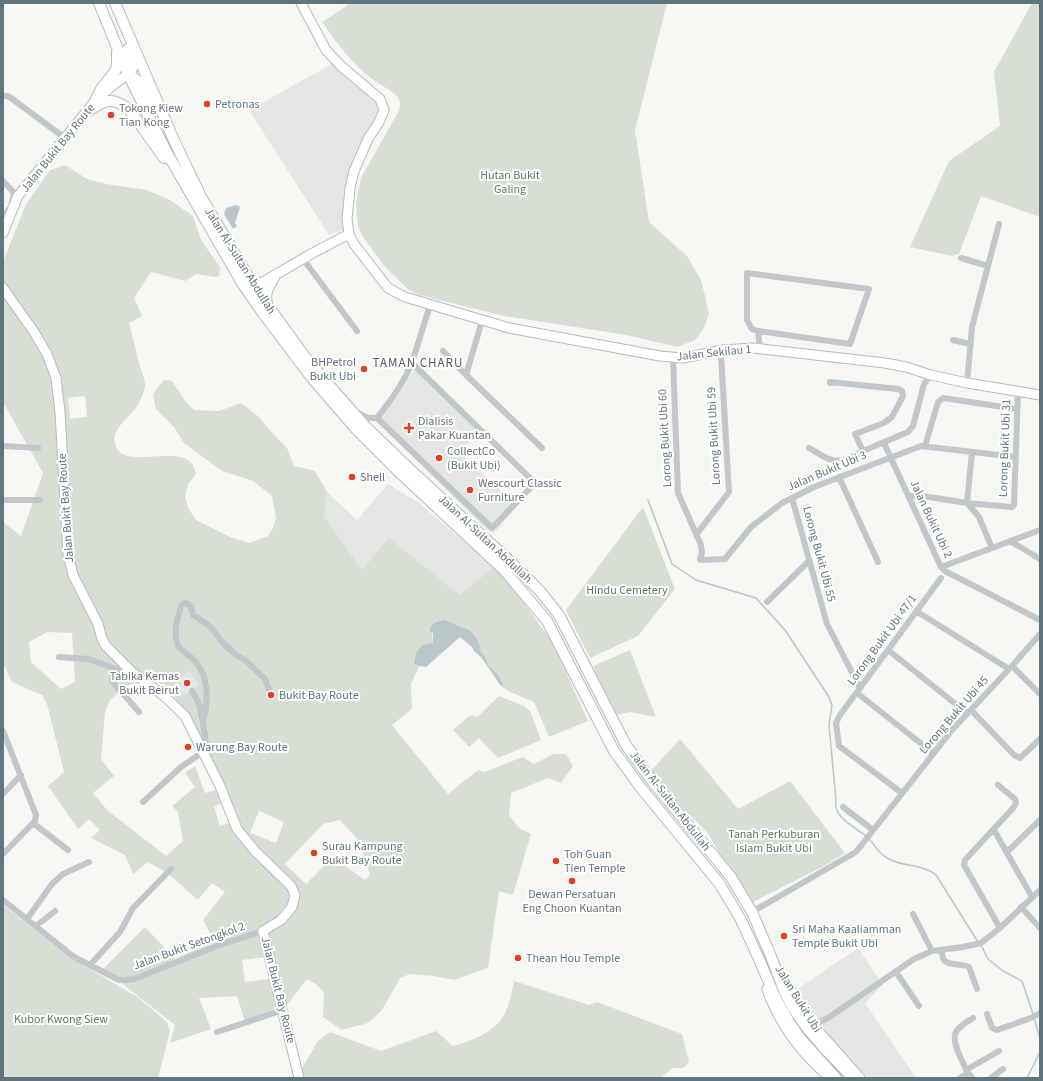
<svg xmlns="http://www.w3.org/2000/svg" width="1043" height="1081" font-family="'Source Sans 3',sans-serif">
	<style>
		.built { fill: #e4e6e4 }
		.green { fill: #d8ded4; fill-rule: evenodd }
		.water { fill: #b9c7ca }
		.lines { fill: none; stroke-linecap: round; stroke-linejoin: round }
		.stream { stroke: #b9c7ca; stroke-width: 1.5 }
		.secondary-casing { stroke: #b4bbbe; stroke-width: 11 }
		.primary-casing { stroke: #b5babd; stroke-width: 12 }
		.street { stroke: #c2c7c9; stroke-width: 6 }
		.secondary { stroke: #fff; stroke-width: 9 }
		.primary { stroke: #fff; stroke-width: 10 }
		.poi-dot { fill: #e53e25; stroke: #fff; stroke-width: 1.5 }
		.labels { text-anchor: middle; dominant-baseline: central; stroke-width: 4; stroke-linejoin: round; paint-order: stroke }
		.poi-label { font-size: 12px; fill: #61757e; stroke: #fff; text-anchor: start }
		.street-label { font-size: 12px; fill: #61757e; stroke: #fff }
		.park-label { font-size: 12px; fill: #667760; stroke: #fff }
		.neighbourhood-label { font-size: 13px; letter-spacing: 1px; fill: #536269; stroke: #fff }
	</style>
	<rect width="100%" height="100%" fill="#f6f6f3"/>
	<path class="built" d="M332 64 378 104 379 112 362 143 345 229 329 235 249 110Z
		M415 368 480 430 460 451 517 507 494 533 486 529 377 421 399 394Z
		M388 484 419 503 494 567 459 595 362 570 324 516 327 492 357 520Z
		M189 671 199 685 184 695 174 682Z
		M858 948 883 985 865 1003 916 1078H865L814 1021 798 989Z"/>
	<path class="green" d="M351 3H667L635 130 649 222 687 256 701 280 705 296 709 314 704 328 695 340 677 347 626 335 504 316 419 295 409 290 385 267 363 237 358 227 356 203 361 178 397 114C399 110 401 105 399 99 396 92 379 85 372 79 351 63 337 43 322 22Z
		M1032 3H1040V217L981 196 959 254 952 256 910 247 949 161 1000 126 994 72Z
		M65 165 87 179 106 184 147 190 170 200 193 216 201 240 220 267 219 276 216 277 196 274 185 281 151 272 134 298 142 316 129 323C133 337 136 352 140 367 142 373 145 379 145 385 145 390 141 398 139 403 133 416 108 429 116 447 126 470 178 443 193 465 194 467 195 471 196 474L188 484 185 497 188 508 196 520 230 537 249 543 268 536 273 528 276 518 272 496 253 481 222 471 184 443 174 427 156 409 153 394 164 380 172 381 186 402 194 410 219 411 241 403 259 417 274 435 287 448 294 466 315 471 327 492 324 516 362 570 389 538 459 595 494 567 524 603 553 643 588 721 549 737 534 702 508 691 501 686 503 684 499 676 488 665 486 658 481 652 480 645 476 637 469 630 454 624 432 632 433 643 416 653 414 664 419 666 411 684 412 709 392 725 448 794 478 770 485 772 522 757 534 764 553 754H566L573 766 561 783 548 778 511 793 509 815 519 828 531 834 513 895 499 891 488 968 454 980 434 976 410 974 400 978 382 1010 368 1023 342 1030 323 1017 324 993 317 985 307 979 283 1010 245 1022 237 996 199 998 211 1029 170 1043 175 1025 120 982 101 971 145 927 175 959 214 941 203 920 225 892 212 883 198 900 166 872 148 862 133 874 125 855 91 838 100 830 89 819 78 829 48 786 64 772 47 704 42 695 12 682 3 663V522L21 536 43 473 3 402V262L26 204 50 170ZM85 396 87 417 70 419 68 398ZM47 632 72 633 75 682 61 689 31 662 29 642ZM189 671 199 685 184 695 175 682ZM151 677 164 686 174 696 208 748 223 788 205 793 195 766 185 773 195 787 172 806 178 812 183 841 166 856 107 810 93 793 114 776 101 759 105 712 110 700 124 687ZM224 803 230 823 220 826 214 806ZM259 811 284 822 276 843 250 833ZM340 820 359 841 370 875 365 880 333 857 306 884 285 864 323 824ZM267 957 269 979 245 982 242 960Z
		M643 507 675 589 638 636 590 658 566 610Z
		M630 650 656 717 631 712 615 715 593 666Z
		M499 696 524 706 530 711 541 740 498 758 479 738 469 747 453 730 470 715 477 717Z
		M680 739 738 809 790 781 845 853 824 866 749 904 707 832 664 790 650 772Z
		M3 905 73 959 139 998 167 1022 170 1031 158 1078H3Z
		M514 981 589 1005 597 1002 682 1034 689 1062 683 1068H673L660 1078H303L301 1070 318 1041 330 1032 381 1051 436 1031 453 1046C472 1041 498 1031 506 1011 510 1002 512 991 514 981Z"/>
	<path class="water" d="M236 205 240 207 235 223 237 226 233 229 224 214 226 208Z
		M444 620 469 630 476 637 480 645 481 652 486 658 488 665 499 676 503 684 501 686 481 657 474 651 472 647 460 637 426 667 419 666 414 664 416 653 422 645 433 643V633L430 632C429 624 437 621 444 620Z"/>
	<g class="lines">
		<path class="stream" d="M648 500 672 564 696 580 756 598 785 630 829 697 832 705 829 725 836 800C832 817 855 827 866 836
			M869 839C877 847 877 853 889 859 903 867 923 864 936 875L978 942
			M981 945 988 959 1003 971 1022 981 1033 1014
			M1034 1018 1040 1038
			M1027 1078 1040 1052"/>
		<defs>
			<path id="secondary" d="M301 3 326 50 341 66 380 99 384 110 379 122 368 139 354 171 350 188 347 219 349 234 354 244 388 288 405 297 509 328 660 356 683 358 723 350 753 348 885 363 906 367 931 375 967 383 1040 395
				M3 233 18 196 95 101 113 85 128 74
				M248 277 257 283 263 282 311 254 349 234
				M3 288 34 332 47 354 56 378 60 412 68 554 73 575 98 624 102 639 106 646 133 673 163 695 185 716 220 786 237 829 255 851 291 886 295 895 292 907 281 920 263 931 299 1078
				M268 305C264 294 269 287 275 277
				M783 978 813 1025 860 1078
				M767 989C773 1007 786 1031 799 1046 808 1058 819 1068 830 1078"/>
			<path id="primary" d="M99 3 128 74 167 153 242 283 262 312 311 377 356 429 398 471 504 570 547 621 614 751 641 788 719 883 740 918 759 959 775 997 789 1022 800 1038 836 1078
				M115 3 172 136 200 195 255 288 308 361 364 425 415 474 513 564 540 591 559 615 626 745 652 781 731 877 752 912 770 954 785 993 793 1008 806 1027 825 1049 853 1078
				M128 49C132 58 137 66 128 74
				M130 75 141 83 150 101
				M95 101 101 89 116 70 117 63V52
				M88 111C105 100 111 96 129 109L164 158"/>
		</defs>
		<use href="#secondary" class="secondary-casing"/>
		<use href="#primary" class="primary-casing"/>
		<path class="street" d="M3 96H7L11 98 65 138
			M3 181 17 196
			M3 217 11 207 14 193
			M961 258 988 266
			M303 259 357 331
			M747 273 869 289 850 344 758 331 752 329 747 320Z
			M758 331 760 349
			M953 340 970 344
			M443 351 466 375 542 448
			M673 358 678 493 701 545 702 552 700 560 725 559 751 527 782 503 814 487 921 446 1016 457
			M466 375 482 321
			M830 383V382L898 389 902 391 903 396 892 417 884 423 855 434 863 451 908 432 913 426 924 384 931 375
			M967 383 972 327 999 224
			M356 412 368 418H377
			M377 418 492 528 535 483 412 363
			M377 418C391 400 403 384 412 363L430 305
			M884 443 941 567 945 571 1040 620
			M3 446 38 448
			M925 446 938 402 943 398 1017 409
			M809 448C835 463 836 466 863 451
			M839 477 878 562
			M909 497 917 495 967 503 1012 507 1014 505 1018 391
			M792 498 827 624 860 688
			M3 500H40
			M967 503 979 517 992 548
			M967 503 972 452
			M696 535 729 492 721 354 723 350
			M1010 541 1040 559
			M941 567 1040 530
			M767 602 809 561
			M916 611 1009 669
			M888 650 967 713
			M59 657 88 659 113 668 133 673
			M1012 666 1040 694
			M113 668 112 681 139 712
			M857 693 933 753
			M971 710 1014 755 1020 758 1040 739
			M203 723C208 702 210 674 192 658 187 653 179 651 177 643 173 631 178 618 181 606L184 603C191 604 192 608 193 615L210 626 223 643 236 655 245 660 265 679 271 695
			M3 731 36 815 35 821 3 854
			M998 785 1015 799 1016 803 1014 807 965 860 964 865 1000 928
			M902 793 839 746 836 723 840 715 941 578
			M3 794 21 775
			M143 802 181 767 203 752 206 743 203 723 199 704 192 691
			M843 807 873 830
			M33 823 68 850
			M994 830 1032 897
			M1007 852 1040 820
			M3 900 74 957 119 980H126L134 979 220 945 263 931
			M1021 907 1040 928
			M752 912 856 852 952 730 1012 666 1040 634
			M913 914 932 951
			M27 919 52 884 63 874 89 862
			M36 926 55 911
			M942 950C942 953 942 957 944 960 947 965 963 964 969 967L977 989
			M90 965 120 932 133 908 171 869
			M896 972 919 1006
			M987 1014 992 1028 997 1030 1031 1018 1040 1013
			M813 1025 828 1018 914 959 932 951 963 947 981 943 1000 928 1040 890
			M217 1032 283 1010
			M966 1070 999 1051
			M960 1078 968 1073
			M972 1078C966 1070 950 1041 956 1032 959 1026 967 1022 973 1018
			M991 1078 1003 1069"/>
		<use href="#secondary" class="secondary"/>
		<use href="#primary" class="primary"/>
	</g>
	<g class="poi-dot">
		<circle cx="207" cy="104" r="4"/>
		<circle cx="111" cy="115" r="4"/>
		<circle cx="364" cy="369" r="4"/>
		<path d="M407 422h4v4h4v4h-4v4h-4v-4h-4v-4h4z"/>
		<circle cx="439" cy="458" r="4"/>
		<circle cx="352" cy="477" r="4"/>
		<circle cx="470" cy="490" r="4"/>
		<circle cx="187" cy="683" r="4"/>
		<circle cx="271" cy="695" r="4"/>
		<circle cx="188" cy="747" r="4"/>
		<circle cx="314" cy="853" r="4"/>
		<circle cx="556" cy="861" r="4"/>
		<circle cx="572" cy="881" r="4"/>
		<circle cx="784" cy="936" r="4"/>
		<circle cx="518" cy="958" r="4"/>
	</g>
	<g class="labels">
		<g class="poi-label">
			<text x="215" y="104">Petronas</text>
			<text x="119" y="108">Tokong Kiew<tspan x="119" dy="14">Tian Kong</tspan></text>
			<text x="356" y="362" text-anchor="end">BHPetrol<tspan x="356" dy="14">Bukit Ubi</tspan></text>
			<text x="418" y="421">Dialisis<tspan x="418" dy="14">Pakar Kuantan</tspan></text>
			<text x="447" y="451">CollectCo<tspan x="447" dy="14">(Bukit Ubi)</tspan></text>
			<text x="360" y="477">Shell</text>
			<text x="478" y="483">Wescourt Classic<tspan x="478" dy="14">Furniture</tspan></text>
			<text x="179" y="676" text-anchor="end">Tabika Kemas<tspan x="179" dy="14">Bukit Beirut</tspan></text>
			<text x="279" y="695">Bukit Bay Route</text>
			<text x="196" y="747">Warung Bay Route</text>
			<text x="322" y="846">Surau Kampung<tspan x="322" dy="14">Bukit Bay Route</tspan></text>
			<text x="564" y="854">Toh Guan<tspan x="564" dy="14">Tien Temple</tspan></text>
			<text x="572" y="894" text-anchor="middle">Dewan Persatuan<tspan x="572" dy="14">Eng Choon Kuantan</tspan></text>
			<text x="792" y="929">Sri Maha Kaaliamman<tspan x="792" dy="14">Temple Bukit Ubi</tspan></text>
			<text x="526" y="958">Thean Hou Temple</text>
		</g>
		<g class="street-label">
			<text transform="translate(58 148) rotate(-51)">Jalan Bukit Bay Route</text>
			<text transform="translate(240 261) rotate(58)">Jalan Al-Sultan Abdullah</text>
			<text transform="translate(714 353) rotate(-6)">Jalan Sekilau 1</text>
			<text transform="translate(714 436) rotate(-93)">Lorong Bukit Ubi 59</text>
			<text transform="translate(665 438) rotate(-93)">Lorong Bukit Ubi 60</text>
			<text transform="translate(1005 448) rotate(-88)">Lorong Bukit Ubi 31</text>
			<text transform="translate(827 471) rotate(-23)">Jalan Bukit Ubi 3</text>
			<text transform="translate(66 508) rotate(-94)">Jalan Bukit Bay Route</text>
			<text transform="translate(931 519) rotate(65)">Jalan Bukit Ubi 2</text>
			<text transform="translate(485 539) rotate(43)">Jalan Al-Sultan Abdullah</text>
			<text transform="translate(819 554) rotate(75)">Lorong Bukit Ubi 55</text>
			<text transform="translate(882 640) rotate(-54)">Lorong Bukit Ubi 47/1</text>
			<text transform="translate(954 715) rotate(-49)">Lorong Bukit Ubi 45</text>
			<text transform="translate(670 801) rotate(52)">Jalan Al-Sultan Abdullah</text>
			<text transform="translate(189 946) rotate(-20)">Jalan Bukit Setongkol 2</text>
			<text transform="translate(278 990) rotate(76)">Jalan Bukit Bay Route</text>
			<text transform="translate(798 999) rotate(58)">Jalan Bukit Ubi</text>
		</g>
		<g class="park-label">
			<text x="510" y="175">Hutan Bukit<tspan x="510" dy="14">Galing</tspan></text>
			<text x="627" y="590">Hindu Cemetery</text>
			<text x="774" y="834">Tanah Perkuburan<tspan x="774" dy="14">Islam Bukit Ubi</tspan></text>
			<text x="61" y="1019">Kubor Kwong Siew</text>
		</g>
		<g class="neighbourhood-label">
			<text x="418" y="363">TAMAN CHARU</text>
		</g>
	</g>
	<rect width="1043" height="1081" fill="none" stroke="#61757e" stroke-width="8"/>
</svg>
